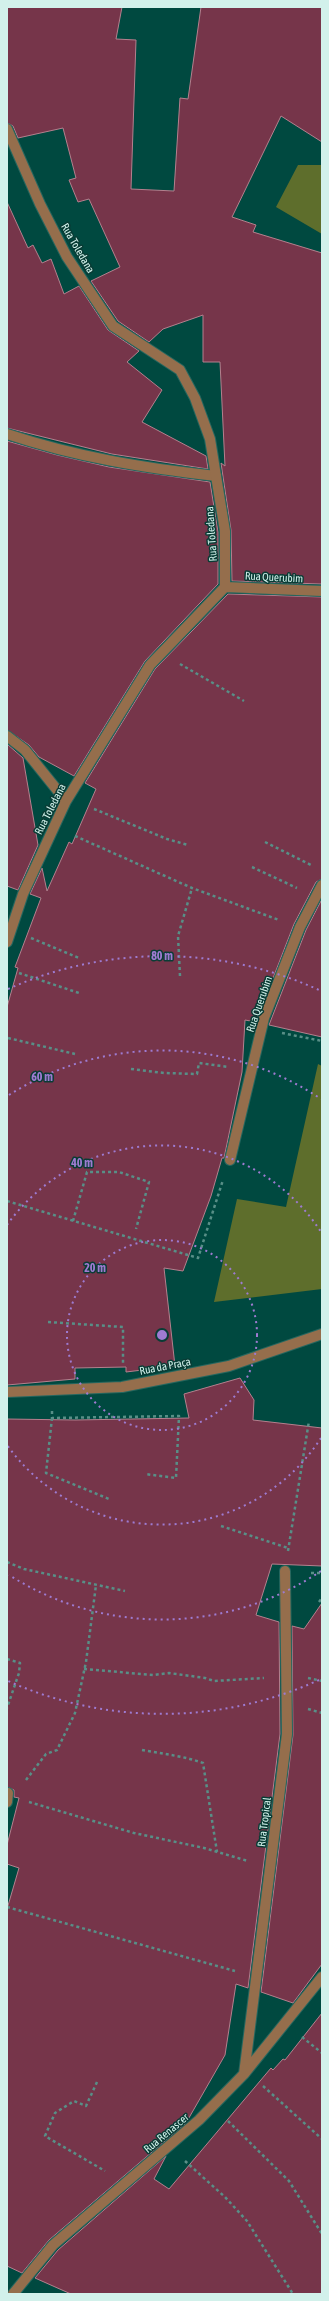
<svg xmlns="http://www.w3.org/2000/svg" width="329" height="2301" font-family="'Asap Condensed',sans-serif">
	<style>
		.forest { fill: #5e6e2c }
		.building { fill: #76354a; stroke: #b4808e }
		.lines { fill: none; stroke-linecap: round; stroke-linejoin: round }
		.service-casing { stroke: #26675f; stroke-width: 12 }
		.minor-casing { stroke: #26675f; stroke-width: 12 }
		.path { stroke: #588f87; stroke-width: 2.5; stroke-dasharray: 3 3; stroke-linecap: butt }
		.service { stroke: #956e4c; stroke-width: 10 }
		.minor { stroke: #956e4c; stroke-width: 10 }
		.ring { fill: none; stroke: #9e7bd1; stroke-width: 2; stroke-dasharray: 2 4 }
		.labels { text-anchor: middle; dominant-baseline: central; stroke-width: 3; stroke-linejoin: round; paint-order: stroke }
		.street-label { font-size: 11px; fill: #d2f1eb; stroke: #093c35 }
		.centre { fill: #9e7bd1; stroke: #093c35; stroke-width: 2 }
		.ring-label { font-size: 12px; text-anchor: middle; font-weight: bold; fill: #9e7bd1; stroke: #093c35; stroke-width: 3; stroke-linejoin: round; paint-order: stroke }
	</style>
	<rect width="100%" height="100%" fill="#004940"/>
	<path class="forest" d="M298 165H322V234L276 207Z
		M318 1064 322 1066V1289L214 1302 237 1199 286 1207Z"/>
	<path class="building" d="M7 7H122L116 39 136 40 131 189 174 191 180 98 188 99 201 7H322V142L281 116 232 217 256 225 253 232 322 253V584L232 581 231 530 221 463 225 466 220 362H203V315L163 329 149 342 118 321 91 281 120 267 89 199 78 202 69 180 76 178 63 128 18 138 13 126 7 123Z
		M7 202 28 248 33 245 42 263 51 259 64 294 79 286 108 330 139 351 127 362 162 390 142 422 206 456 208 469 112 454 7 428Z
		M7 441 57 455 109 467 210 482 218 532V584L145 661 74 776 39 757 29 745 7 730Z
		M228 594 322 597V879L316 882 294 924 256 1022 245 1020 242 1072 224 1158H222L211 1196 183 1271 164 1268 175 1366 126 1372V1367L75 1368V1379L7 1385V1007L18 968 15 967 41 898 30 894 42 868 47 891 69 842 72 844 96 789 85 783 155 669Z
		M7 744 23 758 38 845 18 890 7 886Z
		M322 899V1037L269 1025 306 930Z
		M240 1378 254 1400 253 1420 322 1428V1566L272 1564 256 1615 279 1622 280 1734 248 1988 236 1984 225 2055 186 2123 49 2240 22 2273 7 2266V1909L19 1868 7 1864V1845L19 1798 14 1797V1790L7 1787V1419L75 1420 189 1418 184 1394Z
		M322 1603V1964L293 2003 261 1992 293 1735 292 1626 304 1629Z
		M322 2013V2294H71L35 2278 58 2250 166 2156 154 2179 169 2189 271 2068 273 2070 283 2059 285 2060Z"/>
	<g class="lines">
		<defs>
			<path id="service" d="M7 434C76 457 144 468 216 476"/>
			<path id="minor" d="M7 129 40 204 67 257 113 326 180 370 195 398 210 439 216 476 225 531V587L150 665 66 801 23 894 7 942
				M225 587 322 591
				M7 736 25 750 66 801
				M230 1160 264 1018 300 927 322 885
				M7 1392 122 1387 229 1366 322 1334
				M7 1802 8 1793
				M244 2074 287 1734 285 1571
				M13 2294 53 2245 199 2120 244 2074 322 1977"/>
		</defs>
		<use href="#service" class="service-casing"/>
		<use href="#minor" class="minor-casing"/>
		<path class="path" d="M180 664 244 701
			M94 809 167 839 188 845
			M75 836 192 888 279 920
			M265 842 311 865
			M252 867 297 888
			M31 938 79 958
			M19 973 79 993
			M180 976 178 936 192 888
			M282 1033 322 1041
			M8 1038 75 1054
			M131 1069 164 1073 197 1074 199 1063 229 1067
			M7 1201 198 1258 223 1180
			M73 1221 87 1172H119L149 1182 136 1229
			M48 1322 123 1327V1364
			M52 1411V1418L179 1416 176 1478 145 1474
			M52 1418 46 1473 109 1499
			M221 1526 288 1548
			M288 1551 309 1421
			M7 1562 24 1569 125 1591
			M311 1573H322
			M319 1602 322 1598
			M7 1659 20 1663 19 1673 7 1708
			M84 1669 153 1675 169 1673 205 1678 214 1681 264 1678
			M308 1678 322 1681
			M308 1709 322 1713
			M142 1750C163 1754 184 1756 203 1763L217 1852
			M26 1780 46 1754 57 1750 75 1713 86 1662 96 1585
			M29 1802 134 1833 204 1848 248 1861
			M7 1907 235 1971
			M302 2037 322 2053
			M97 2082 86 2106 74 2101 55 2113 45 2136 105 2171
			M263 2086 322 2139
			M228 2121 289 2181 322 2234
			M185 2161 225 2197 247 2221 293 2294"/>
		<use href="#service" class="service"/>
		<use href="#minor" class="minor"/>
	</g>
	<g class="ring">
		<circle cx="162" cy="1335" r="95"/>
		<path d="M321 1438A190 190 0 0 1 7 1445M7 1225A190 190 0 0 1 321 1232"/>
		<path d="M321 1571A285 285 0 0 1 9 1575M9 1095A285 285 0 0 1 321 1099"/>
		<path d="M319 1680A379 379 0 0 1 8 1681M8 989A379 379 0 0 1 319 990"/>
	</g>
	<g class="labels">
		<g class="street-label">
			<text transform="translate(78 248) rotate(60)">Rua Toledana</text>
			<text transform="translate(211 534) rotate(-94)">Rua Toledana</text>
			<text transform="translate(274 577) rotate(3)">Rua Querubim</text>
			<text transform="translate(50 809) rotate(-63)">Rua Toledana</text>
			<text transform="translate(259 1004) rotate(-71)">Rua Querubim</text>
			<text transform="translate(165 1366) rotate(-11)">Rua da Praça</text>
			<text transform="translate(264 1822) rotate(-83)">Rua Tropical</text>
			<text transform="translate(166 2133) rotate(-40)">Rua Renascer</text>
		</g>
	</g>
	<circle cx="162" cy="1335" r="6" class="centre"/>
	<g class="ring-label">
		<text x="162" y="960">80 m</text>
		<text x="42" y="1081">60 m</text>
		<text x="82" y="1167">40 m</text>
		<text x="95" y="1272">20 m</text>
	</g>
	<rect width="329" height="2301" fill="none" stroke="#d2f1eb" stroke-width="16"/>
</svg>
